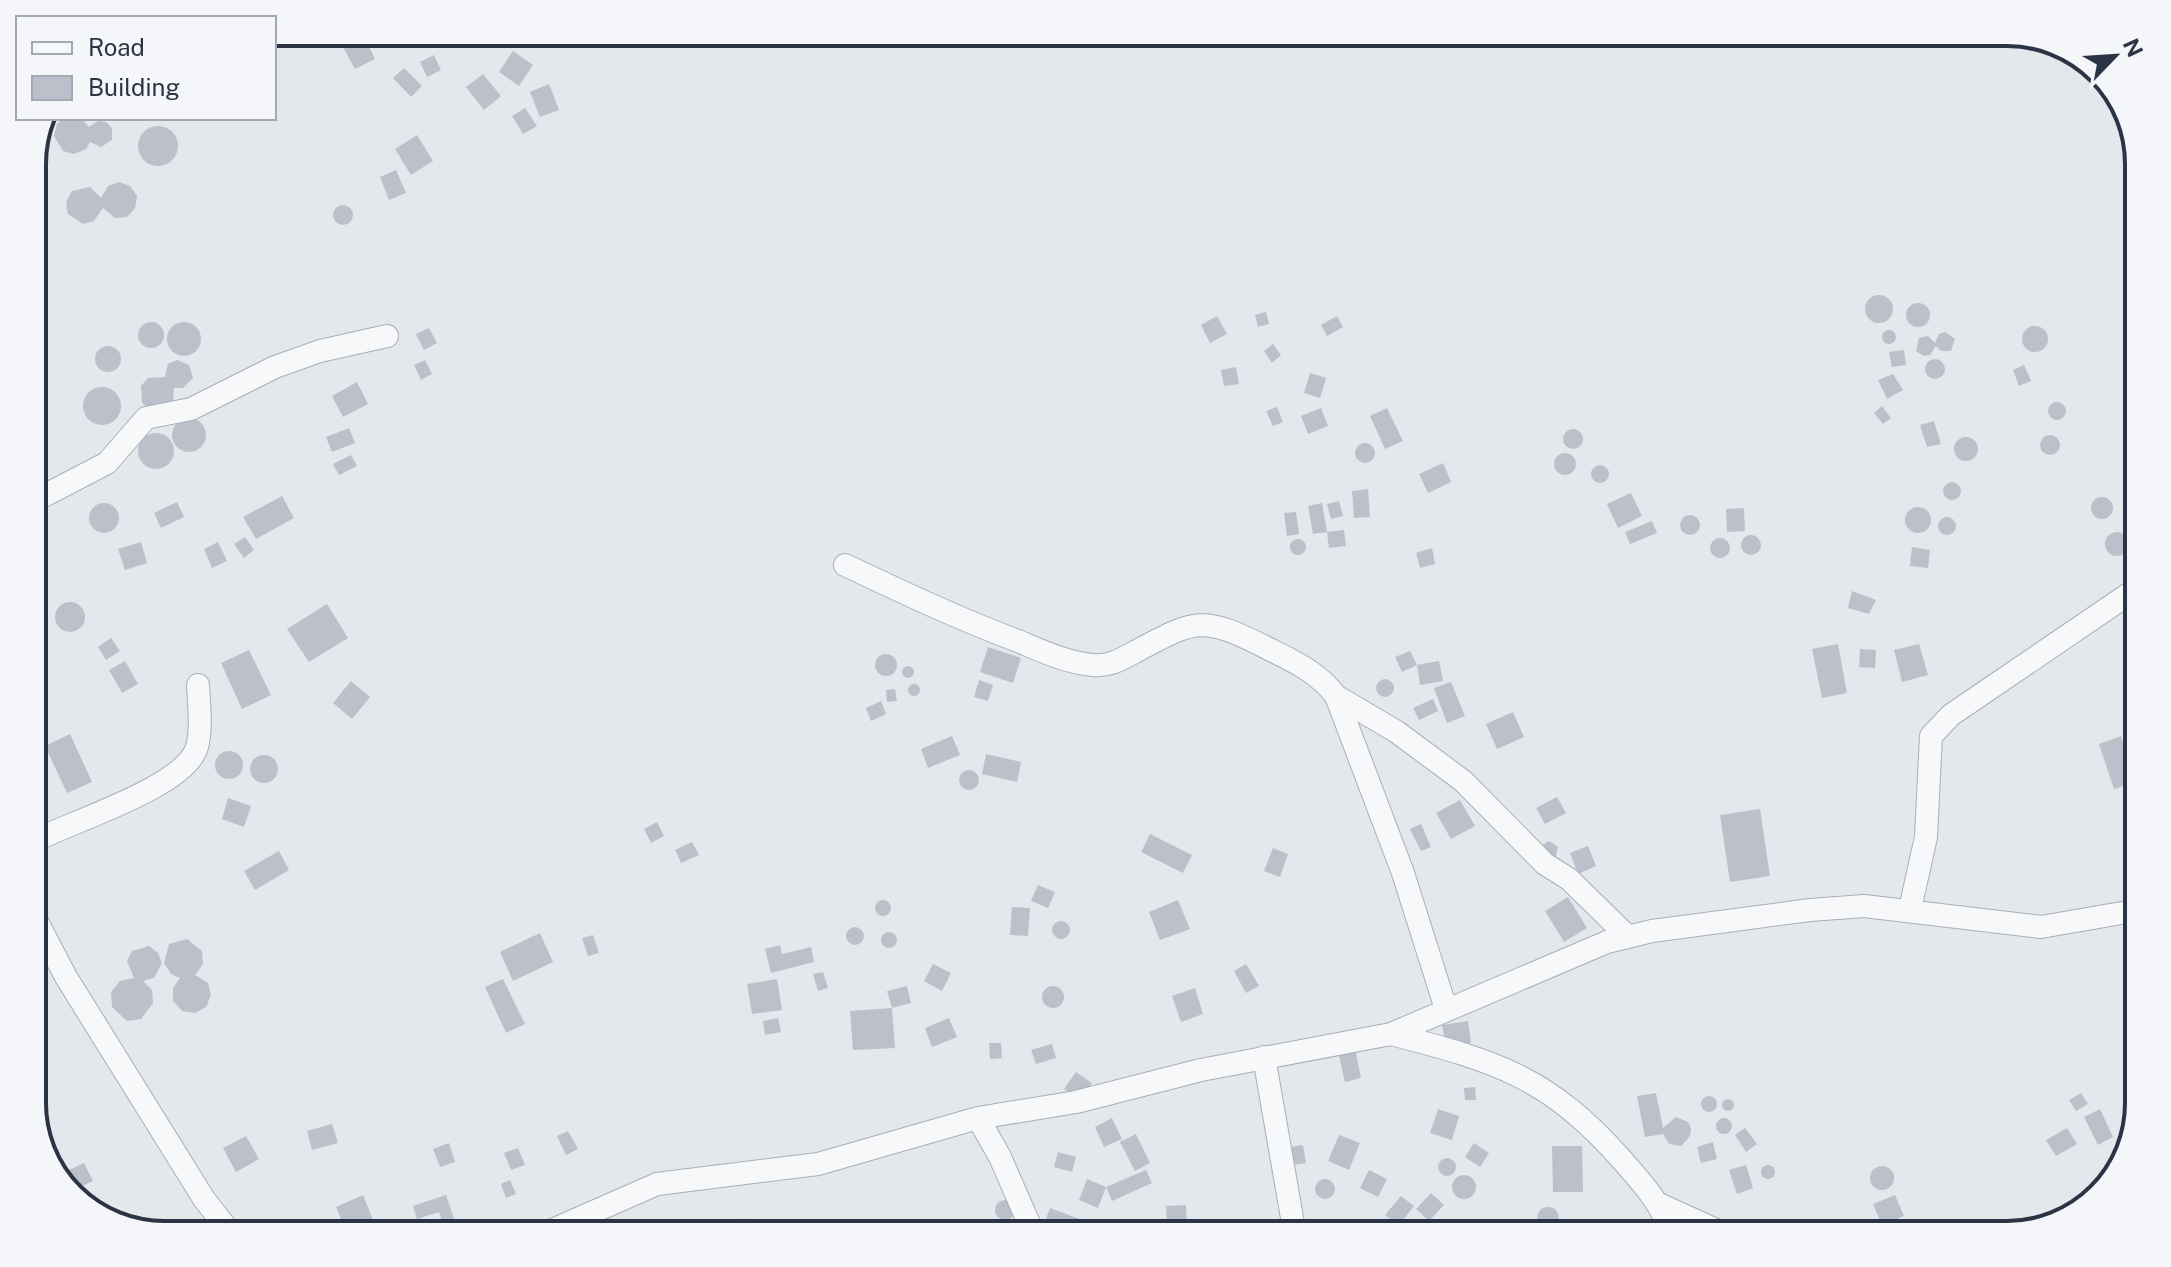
<svg xmlns="http://www.w3.org/2000/svg" width="2171" height="1267" font-family="'Public Sans',sans-serif">
	<style>
		.building { fill: #bbc0ca }
		.lines { fill: none; stroke-linecap: round; stroke-linejoin: round }
		.street-casing { stroke: #a9aeb7; stroke-width: 24 }
		.street { stroke: #f7f8fa; stroke-width: 22 }
		.rim { fill: none; stroke: #2b3445; stroke-width: 4 }
	</style>
	<rect width="100%" height="100%" fill="#e4e7ec"/>
	<path class="building" d="M364 36 375 59 355 69 343 47Z
		M513 51 533 65 519 86 499 72Z
		M434 55 441 70 427 77 420 62Z
		M404 68 422 86 411 97 393 78Z
		M483 74 501 96 484 110 466 87Z
		M549 84 559 110 540 117 530 92Z
		M525 108 537 126 523 134 512 116Z
		M65 118H81L89 127 98 121 106 122 112 128V140L101 147 90 142 86 149 74 154 63 151 54 136 57 124Z
		M138 146a20 20 0 1 1 40 0a20 20 0 1 1-40 0Z
		M417 135 433 161 411 175 395 149Z
		M396 170 406 193 389 200 380 177Z
		M119 182 130 186 137 196 135 208 127 217 115 218 103 208 94 221 83 224 68 214 66 202 72 191 90 187 101 198 108 186Z
		M333 215a10 10 0 1 1 20 0a10 10 0 1 1-20 0Z
		M1865 309a14 14 0 1 1 28 0a14 14 0 1 1-28 0Z
		M1906 315a12 12 0 1 1 24 0a12 12 0 1 1-24 0Z
		M1266 312 1269 324 1258 327 1255 315Z
		M1217 316 1227 334 1210 343 1201 325Z
		M1337 316 1343 327 1327 336 1321 325Z
		M138 335a13 13 0 1 1 26 0a13 13 0 1 1-26 0Z
		M167 339a17 17 0 1 1 34 0a17 17 0 1 1-34 0Z
		M2022 339a13 13 0 1 1 26 0a13 13 0 1 1-26 0Z
		M429 328 437 343 424 350 416 334Z
		M1882 337a7 7 0 1 1 14 0a7 7 0 1 1-14 0Z
		M1945 332 1955 339 1951 351H1941L1936 346 1930 355 1924 356 1916 351 1919 338 1928 336 1935 343 1939 334Z
		M1273 344 1281 355 1272 363 1264 351Z
		M95 359a13 13 0 1 1 26 0a13 13 0 1 1-26 0Z
		M1904 350 1906 365 1892 367 1889 352Z
		M1925 369a10 10 0 1 1 20 0a10 10 0 1 1-20 0Z
		M177 360 189 365 193 378 183 388H174L173 402 151 410 142 403 141 386 148 378 165 377 168 364Z
		M425 360 432 374 421 380 414 365Z
		M2024 365 2031 381 2019 386 2013 370Z
		M1236 367 1239 384 1224 386 1221 370Z
		M1310 373 1326 378 1320 398 1304 393Z
		M1893 374 1903 390 1887 399 1878 380Z
		M357 382 368 404 343 417 332 396Z
		M83 406a19 19 0 1 1 38 0a19 19 0 1 1-38 0Z
		M2048 411a9 9 0 1 1 18 0a9 9 0 1 1-18 0Z
		M1882 406 1891 418 1883 424 1874 413Z
		M1277 407 1283 422 1273 426 1266 411Z
		M1321 408 1328 426 1308 434 1301 416Z
		M1387 408 1403 441 1385 449 1370 416Z
		M40 417 48 435 32 442V421Z
		M172 435a17 17 0 1 1 34 0a17 17 0 1 1-34 0Z
		M1934 421 1941 444 1927 447 1920 425Z
		M349 428 355 443 332 452 326 437Z
		M1563 439a10 10 0 1 1 20 0a10 10 0 1 1-20 0Z
		M138 451a18 18 0 1 1 36 0a18 18 0 1 1-36 0Z
		M2040 445a10 10 0 1 1 20 0a10 10 0 1 1-20 0Z
		M1954 449a12 12 0 1 1 24 0a12 12 0 1 1-24 0Z
		M1355 453a10 10 0 1 1 20 0a10 10 0 1 1-20 0Z
		M1554 464a11 11 0 1 1 22 0a11 11 0 1 1-22 0Z
		M351 455 357 466 339 475 333 464Z
		M1443 463 1451 482 1428 493 1419 474Z
		M1591 474a9 9 0 1 1 18 0a9 9 0 1 1-18 0Z
		M1943 491a9 9 0 1 1 18 0a9 9 0 1 1-18 0Z
		M1368 489 1370 517 1354 518 1352 491Z
		M1631 493 1642 516 1618 528 1607 504Z
		M282 496 294 518 256 539 243 517Z
		M2091 508a11 11 0 1 1 22 0a11 11 0 1 1-22 0Z
		M1339 501 1343 516 1331 519 1327 504Z
		M177 502 184 517 161 528 154 513Z
		M89 518a15 15 0 1 1 30 0a15 15 0 1 1-30 0Z
		M1322 503 1327 532 1344 530 1346 546 1329 548 1327 532 1313 534 1308 506Z
		M1905 520a13 13 0 1 1 26 0a13 13 0 1 1-26 0Z
		M1744 508 1745 531 1727 532 1726 509Z
		M1296 512 1299 534 1287 536 1284 513Z
		M1680 525a10 10 0 1 1 20 0a10 10 0 1 1-20 0Z
		M1938 526a9 9 0 1 1 18 0a9 9 0 1 1-18 0Z
		M32 518 38 532 32 546Z
		M1652 521 1657 533 1630 544 1625 532Z
		M2105 544a12 12 0 1 1 24 0a12 12 0 1 1-24 0Z
		M1741 545a10 10 0 1 1 20 0a10 10 0 1 1-20 0Z
		M245 537 254 550 244 558 234 544Z
		M1710 548a10 10 0 1 1 20 0a10 10 0 1 1-20 0Z
		M1290 547a8 8 0 1 1 16 0a8 8 0 1 1-16 0Z
		M141 542 147 563 125 570 118 549Z
		M218 542 227 561 212 568 204 549Z
		M1912 547 1930 550 1928 568 1910 566Z
		M1432 548 1435 564 1420 568 1416 553Z
		M1852 591 1876 600 1869 614 1848 608Z
		M55 617a15 15 0 1 1 30 0a15 15 0 1 1-30 0Z
		M327 604 348 638 309 662 287 629Z
		M111 638 120 651 106 660 98 647Z
		M1838 644 1847 693 1822 698 1812 649Z
		M1919 644 1928 675 1902 682 1894 650Z
		M988 647 1021 658 1013 683 980 672Z
		M1860 649 1876 650 1875 668 1859 667Z
		M249 650 271 695 242 709 221 663Z
		M1410 651 1417 665 1439 661 1443 681 1420 685 1417 665 1402 672 1395 657Z
		M875 665a11 11 0 1 1 22 0a11 11 0 1 1-22 0Z
		M125 661 138 684 122 693 109 670Z
		M902 672a6 6 0 1 1 12 0a6 6 0 1 1-12 0Z
		M1376 688a9 9 0 1 1 18 0a9 9 0 1 1-18 0Z
		M979 680 993 685 988 701 974 697Z
		M351 681 370 697 352 719 333 703Z
		M1451 682 1465 716 1447 723 1434 688Z
		M908 690a6 6 0 1 1 12 0a6 6 0 1 1-12 0Z
		M895 689 897 701 887 702 886 690Z
		M1433 699 1438 711 1419 720 1413 708Z
		M881 701 886 714 871 721 866 708Z
		M1513 712 1524 737 1497 749 1486 724Z
		M70 734 92 782 67 793 45 746Z
		M952 736 960 755 928 768 921 749Z
		M2121 736 2136 782 2114 789 2099 744Z
		M215 765a14 14 0 1 1 28 0a14 14 0 1 1-28 0Z
		M986 754 1021 762 1017 782 982 774Z
		M250 769a14 14 0 1 1 28 0a14 14 0 1 1-28 0Z
		M959 780a10 10 0 1 1 20 0a10 10 0 1 1-20 0Z
		M1557 797 1566 813 1545 824 1536 808Z
		M228 798 251 806 244 827 222 819Z
		M1460 800 1475 826 1451 839 1436 813Z
		M1760 809 1770 876 1730 882 1720 815Z
		M657 822 664 836 651 843 644 829Z
		M1421 824 1431 847 1421 851 1410 829Z
		M1150 834 1192 855 1183 873 1141 852Z
		M1549 841 1558 847 1555 860 1541 846Z
		M692 842 699 855 681 863 675 850Z
		M1588 846 1596 866 1578 874 1570 853Z
		M1273 848 1288 854 1280 877 1264 871Z
		M279 851 289 870 255 890 244 871Z
		M1038 885 1055 892 1048 908 1031 901Z
		M1568 897 1587 928 1564 942 1545 911Z
		M875 908a8 8 0 1 1 16 0a8 8 0 1 1-16 0Z
		M1178 900 1190 929 1160 940 1149 912Z
		M1012 907 1030 908 1028 936 1010 935Z
		M1052 930a9 9 0 1 1 18 0a9 9 0 1 1-18 0Z
		M846 936a9 9 0 1 1 18 0a9 9 0 1 1-18 0Z
		M881 940a8 8 0 1 1 16 0a8 8 0 1 1-16 0Z
		M540 933 553 962 513 981 500 952Z
		M593 935 599 953 588 956 582 938Z
		M187 939 202 951 203 964 195 975 208 983 211 995 206 1007 195 1013 182 1011 173 1001V988L180 978 171 974 164 963 169 944Z
		M780 945 782 954 811 947 814 962 771 973 765 949Z
		M149 946 158 953 162 963 154 978 143 981 152 990 153 1003 141 1019 127 1021 112 1007 111 992 120 981 134 978 127 961 132 951Z
		M933 964 951 973 942 991 924 981Z
		M1246 964 1259 986 1246 993 1234 971Z
		M823 972 828 988 818 991 813 974Z
		M503 979 525 1024 506 1033 485 987Z
		M777 979 782 1010 752 1014 747 984Z
		M1042 997a11 11 0 1 1 22 0a11 11 0 1 1-22 0Z
		M907 986 911 1003 892 1008 887 991Z
		M1195 988 1203 1014 1181 1022 1172 996Z
		M892 1008 895 1048 853 1050 850 1011Z
		M778 1018 781 1032 765 1035 763 1021Z
		M949 1018 957 1037 932 1047 925 1028Z
		M1468 1021 1471 1043 1446 1047 1442 1025Z
		M989 1043H1001L1002 1058 990 1059Z
		M1052 1044 1056 1058 1036 1064 1031 1050Z
		M1355 1048 1361 1078 1345 1082 1338 1052Z
		M1076 1072 1092 1083 1080 1100 1064 1089Z
		M1475 1087 1476 1100H1465L1464 1088Z
		M1656 1093 1663 1128 1676 1117 1688 1122 1691 1129 1690 1136 1681 1146 1669 1144 1663 1134 1645 1137 1637 1096Z
		M2081 1093 2088 1104 2076 1111 2069 1100Z
		M1701 1104a8 8 0 1 1 16 0a8 8 0 1 1-16 0Z
		M1722 1105a6 6 0 1 1 12 0a6 6 0 1 1-12 0Z
		M1438 1109 1459 1116 1452 1140 1430 1133Z
		M2100 1109 2113 1137 2098 1145 2084 1117Z
		M1716 1126a8 8 0 1 1 16 0a8 8 0 1 1-16 0Z
		M1112 1118 1122 1139 1104 1147 1095 1127Z
		M332 1124 338 1143 312 1150 307 1131Z
		M1745 1128 1757 1144 1746 1152 1735 1135Z
		M2067 1128 2077 1144 2056 1156 2046 1140Z
		M568 1131 578 1149 566 1155 557 1136Z
		M1136 1134 1150 1163 1135 1171 1120 1142Z
		M1339 1135 1360 1143 1349 1170 1328 1161Z
		M246 1136 259 1159 236 1172 223 1148Z
		M1713 1142 1717 1159 1701 1163 1697 1147Z
		M449 1143 455 1162 440 1167 433 1149Z
		M1474 1143 1489 1153 1480 1167 1465 1157Z
		M1303 1145 1306 1163 1293 1165 1290 1147Z
		M1552 1146H1582L1583 1192H1553Z
		M518 1148 525 1165 511 1170 504 1153Z
		M1058 1152 1076 1157 1072 1172 1054 1167Z
		M1438 1167a9 9 0 1 1 18 0a9 9 0 1 1-18 0Z
		M84 1163 93 1181 71 1191 56 1176Z
		M1746 1165 1753 1188 1737 1194 1729 1170Z
		M1761 1172a7 7 0 1 1 14 0a7 7 0 1 1-14 0Z
		M1870 1178a12 12 0 1 1 24 0a12 12 0 1 1-24 0Z
		M1146 1170 1152 1183 1112 1201 1106 1187Z
		M1369 1170 1387 1179 1378 1197 1360 1188Z
		M1452 1187a12 12 0 1 1 24 0a12 12 0 1 1-24 0Z
		M1315 1189a10 10 0 1 1 20 0a10 10 0 1 1-20 0Z
		M1087 1179 1106 1187 1098 1208 1079 1200Z
		M510 1180 516 1194 506 1198 501 1184Z
		M1431 1193 1444 1205 1429 1221 1416 1209Z
		M363 1195 375 1225 348 1235 336 1207Z
		M446 1195 455 1222 444 1226 439 1212 417 1219 413 1206Z
		M1895 1195 1904 1216 1882 1225 1873 1204Z
		M1401 1196 1414 1206 1399 1225 1385 1215Z
		M995 1210a10 10 0 1 1 20 0a10 10 0 1 1-20 0Z
		M1186 1205 1187 1225 1167 1226 1166 1206Z
		M1537 1218a11 11 0 1 1 22 0a11 11 0 1 1-22 0Z
		M1050 1208 1085 1221 1080 1235H1040Z
		M744 1218 761 1235H738L732 1229Z
		M329 1219 334 1235H303L301 1227Z
		M649 1220 663 1229 659 1235 641 1233Z
		M1133 1222 1141 1235H1119L1117 1232Z"/>
	<g class="lines">
		<defs>
			<path id="street" d="M32 502 107 463 146 418 191 409 275 367 320 351 387 336
				M845 565C902 592 959 619 1018 641 1042 651 1067 663 1093 665 1108 667 1120 660 1133 653 1196 619 1202 615 1267 648 1293 661 1318 672 1336 696L1403 873 1446 1009
				M1336 696 1397 732 1463 781 1545 864 1569 879 1628 937
				M32 842C72 821 186 787 197 747 202 728 199 705 198 685
				M1910 909 1926 837 1931 736 1951 715 2139 587
				M32 912 66 977 204 1199 232 1235
				M1391 1034C1495 1061 1548 1076 1622 1160 1645 1186 1660 1202 1672 1235
				M1264 1057 1295 1235
				M978 1118 1000 1157 1034 1235
				M1661 1205 1727 1235
				M541 1235 657 1184 818 1164 978 1118 1076 1102 1201 1070 1391 1034 1607 942 1652 931 1810 910 1864 906 2041 927 2139 910"/>
		</defs>
		<use href="#street" class="street-casing"/>
		<use href="#street" class="street"/>
	</g>
	<path d="M0 0H2171V1267H0ZM164 46H2007A118 118 0 0 1 2125 164V1103A118 118 0 0 1 2007 1221H164A118 118 0 0 1 46 1103V164A118 118 0 0 1 164 46Z" fill="#f4f6f9" fill-rule="evenodd"/>
	<path class="rim" d="M164 46H2007A118 118 0 0 1 2125 164V1103A118 118 0 0 1 2007 1221H164A118 118 0 0 1 46 1103V164A118 118 0 0 1 164 46Z"/>
	<rect x="16" y="16" width="260" height="104" fill="#f4f6f9" stroke="#a4a8b1" stroke-width="2"/>
	<rect x="32" y="42" width="40" height="12" fill="#f7f8fa" stroke="#a4a8b1" stroke-width="2"/>
	<text x="88" y="56" font-size="24" fill="#2b3445">Road</text>
	<rect x="32" y="76" width="40" height="24" fill="#bbc0ca" stroke="#a4a8b1" stroke-width="2"/>
	<text x="88" y="96" font-size="24" fill="#2b3445">Building</text>
	<g transform="translate(2115 56) rotate(65)" stroke="#f4f6f9" stroke-width="6" paint-order="stroke">
	<path d="M0-6L14 30L0 20L-14 30Z" fill="#2b3445"/>
	<text y="-12" font-size="22" font-weight="bold" text-anchor="middle" fill="#2b3445">N</text>
	</g>
</svg>
